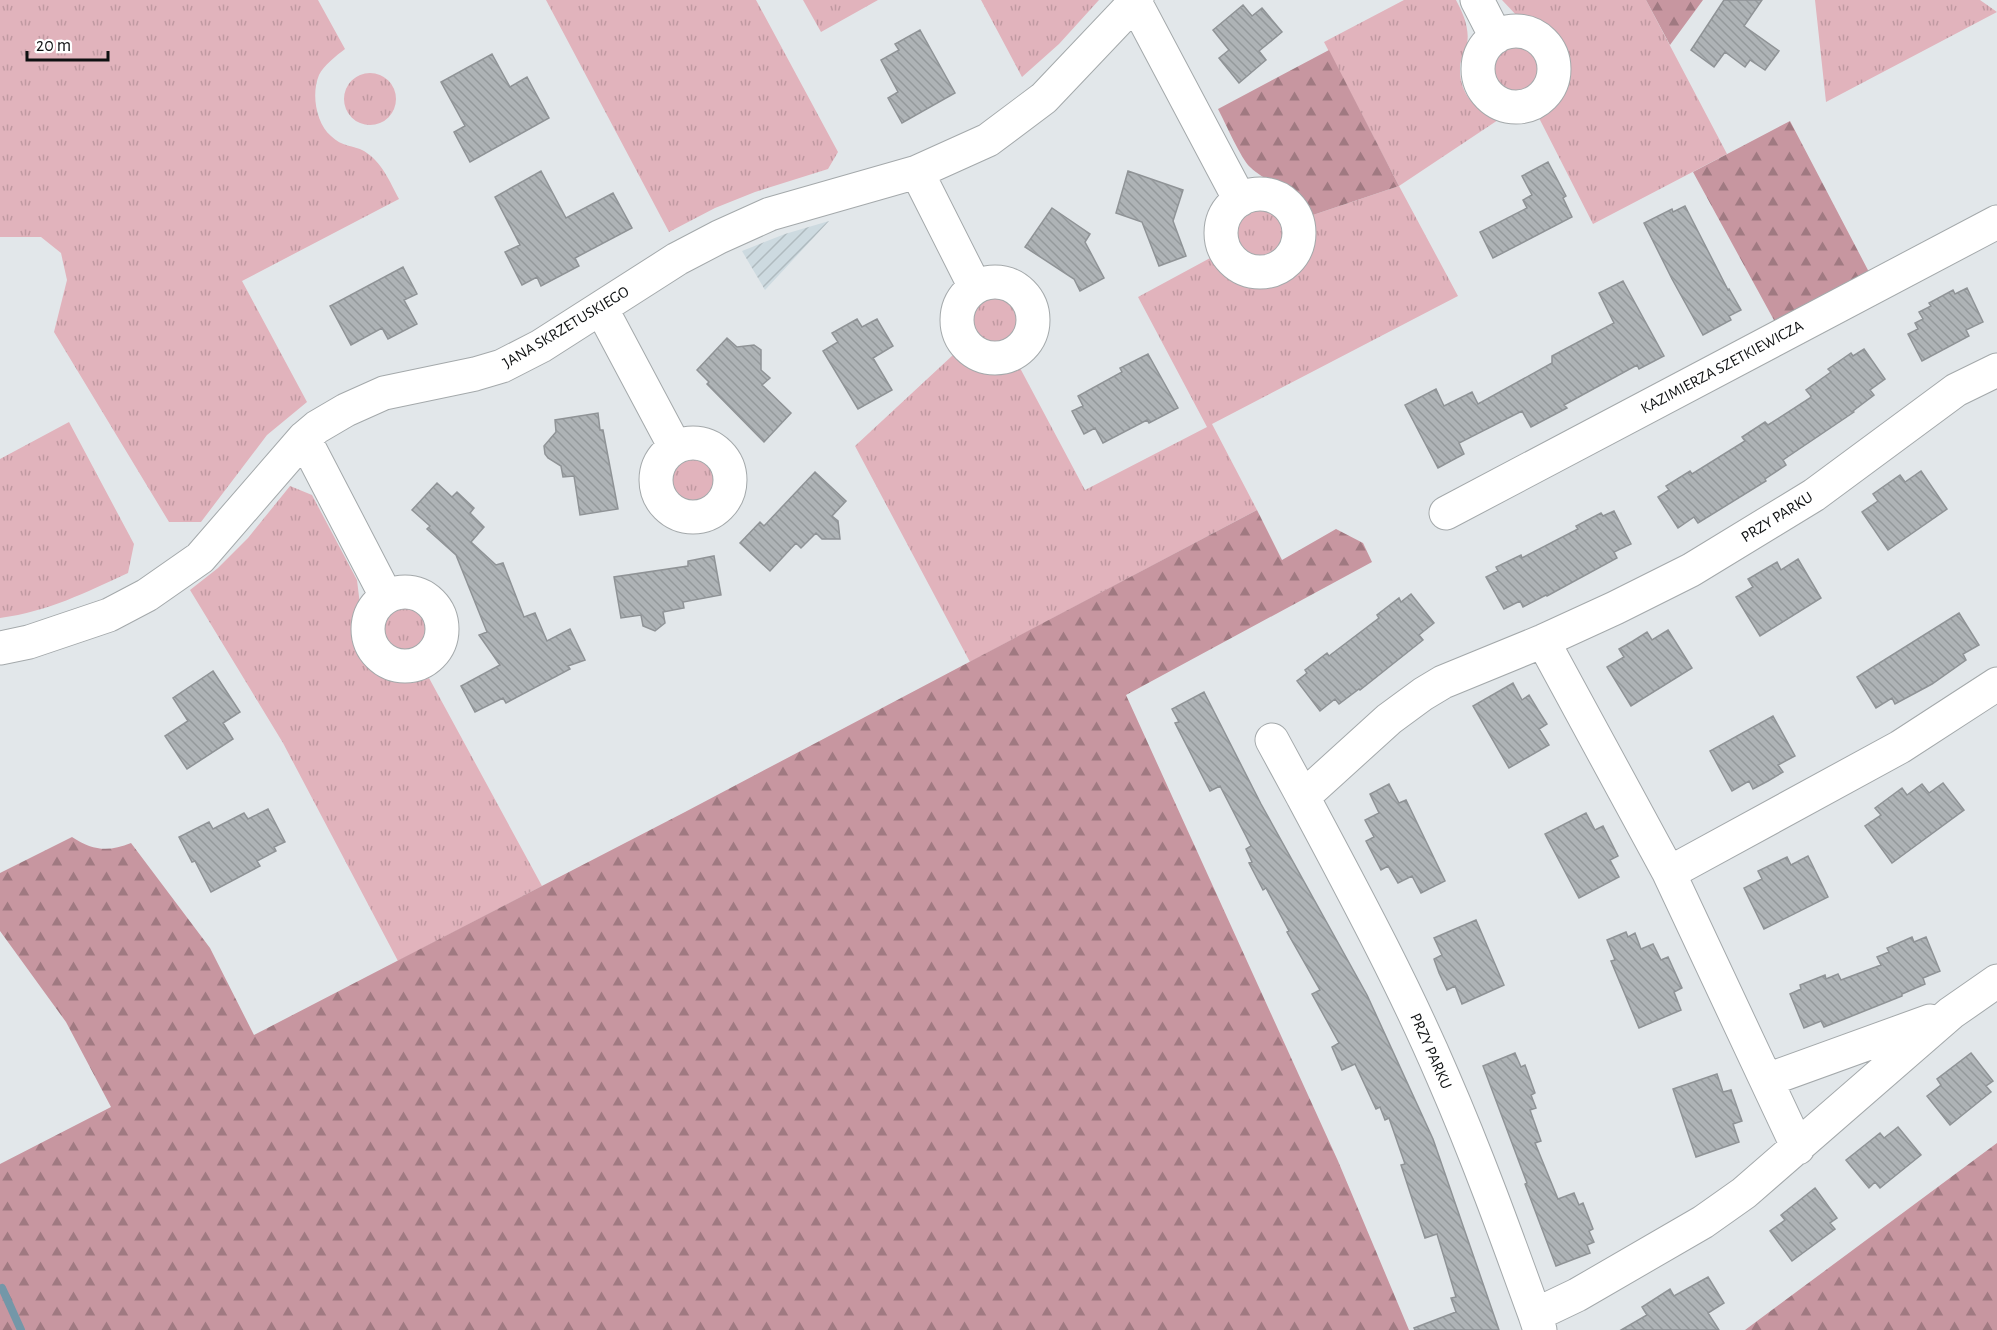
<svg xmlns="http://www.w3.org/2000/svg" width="1997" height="1330" font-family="'Alegreya Sans',sans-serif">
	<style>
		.industrial { fill: url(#industrial-furrows) }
		.grass { fill: url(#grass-tufts) }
		.forest { fill: url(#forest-firs) }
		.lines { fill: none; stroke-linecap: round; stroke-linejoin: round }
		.stream { stroke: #7497a8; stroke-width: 8 }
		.building { fill: url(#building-back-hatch); stroke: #8f9396; stroke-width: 1.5 }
		.minor-casing { stroke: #a4a9ab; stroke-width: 35 }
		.minor { stroke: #fff; stroke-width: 33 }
		.labels { text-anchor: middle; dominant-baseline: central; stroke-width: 4.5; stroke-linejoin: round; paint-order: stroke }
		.street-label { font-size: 16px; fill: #0e1011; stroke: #fff }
	</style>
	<defs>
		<pattern id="industrial-furrows" width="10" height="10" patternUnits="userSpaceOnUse" patternTransform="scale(1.5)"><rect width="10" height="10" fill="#cddae0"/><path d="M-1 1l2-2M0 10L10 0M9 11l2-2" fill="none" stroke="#afbabf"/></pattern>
		<pattern id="grass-tufts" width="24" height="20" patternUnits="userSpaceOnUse" patternTransform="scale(1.5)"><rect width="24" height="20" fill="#e1b3bc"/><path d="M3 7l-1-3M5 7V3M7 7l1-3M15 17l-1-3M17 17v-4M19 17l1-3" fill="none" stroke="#c099a1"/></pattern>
		<pattern id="forest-firs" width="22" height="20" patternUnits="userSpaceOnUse" patternTransform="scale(1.5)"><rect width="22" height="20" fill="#c796a0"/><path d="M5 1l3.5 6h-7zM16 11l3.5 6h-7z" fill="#a07981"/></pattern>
		<pattern id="building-back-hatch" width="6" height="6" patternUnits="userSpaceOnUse" patternTransform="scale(1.5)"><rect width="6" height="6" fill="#aeb3b6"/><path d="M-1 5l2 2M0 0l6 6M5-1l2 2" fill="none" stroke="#94999b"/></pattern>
	</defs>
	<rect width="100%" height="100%" fill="#e2e7ea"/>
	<path class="industrial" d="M829 221 765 290 742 251 785 234Z"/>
	<path class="grass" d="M0 0H318L345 49C336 56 324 65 319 75 311 94 316 123 331 136 342 147 353 145 364 151 382 162 390 182 399 199L242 281 307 402 267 435 201 522H169L54 332 67 280 61 253 41 237H0Z
		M546 0H756L838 152 828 169 755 192 715 208 669 232Z
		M803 0H878L821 32Z
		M981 0H1099L1059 44 1022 77Z
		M1404 0H1456C1463 13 1470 29 1467 44 1466 52 1460 59 1460 67 1459 94 1475 110 1498 120L1399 186 1458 296 1212 424 1257 510 970 662 855 446 953 355C975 375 991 377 1020 368L1085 490 1207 427 1138 297 1212 257C1221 268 1230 279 1244 284 1284 298 1323 256 1310 216L1399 186 1324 42Z
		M1502 0H1646L1727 154 1593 224 1539 118C1551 108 1561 100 1566 85 1576 53 1552 19 1519 18Z
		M1815 0H1980L1997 12 1826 102Z
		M1488 70a25 25 0 1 1 50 0a25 25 0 1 1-50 0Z
		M344 99a26 26 0 1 1 52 0a26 26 0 1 1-52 0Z
		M1235 234a25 25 0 1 1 50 0a25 25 0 1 1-50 0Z
		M970 321a25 25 0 1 1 50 0a25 25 0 1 1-50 0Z
		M69 422 134 544 128 573C84 593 50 611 0 618V459Z
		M666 480a25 25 0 1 1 50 0a25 25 0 1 1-50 0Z
		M290 486 312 495 357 580 360 605 354 620V634L356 648 363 662 380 677 399 683H412L429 678 542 886 398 961 283 743 190 590 218 568 248 538Z
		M380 629a25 25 0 1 1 50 0a25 25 0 1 1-50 0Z"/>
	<path class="forest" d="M1646 0H1703L1670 45Z
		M1329 50 1399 186 1310 216C1293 176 1275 191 1250 167 1241 159 1225 122 1218 109Z
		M1790 121 1870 274 1775 322 1693 172Z
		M1257 510 1282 560 1336 529 1363 543 1372 562 1126 695 1338 1161 1409 1330H0V1164L111 1107 66 1022 0 931V873L72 837C93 851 109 852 131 843L210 948 254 1035 685 812Z
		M1997 1143V1330H1745Z"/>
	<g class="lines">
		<path class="stream" d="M2 1288 21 1330"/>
	</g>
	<path class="building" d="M1724 0H1762L1744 26 1779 51 1765 70 1750 60 1745 67 1725 52 1714 67 1691 50Z
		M1243 5 1252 16 1262 8 1282 32 1259 51 1266 60 1239 83 1219 58 1229 50 1213 30Z
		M920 30 955 93 902 123 888 98 898 92 881 60 899 50 895 44Z
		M492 54 510 87 527 77 549 118 470 162 454 132 465 126 441 82Z
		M1548 162 1566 196 1563 198 1572 217 1493 258 1480 232 1527 208 1523 200 1532 195 1522 176Z
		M541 171 566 218 613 193 632 228 575 258 579 266 541 286 537 277 522 285 505 252 520 245 495 197Z
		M1128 171 1183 190 1173 221 1186 256 1159 266 1142 222 1116 213Z
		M1685 206 1728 290 1729 289 1741 310 1729 316 1731 320 1703 335 1672 279 1644 223 1672 209 1673 212Z
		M1052 208 1090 234 1085 242 1104 278 1080 291 1074 279 1025 247Z
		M403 267 417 294 404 300 417 324 388 339 382 328 351 345 330 306Z
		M1623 281 1664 356 1639 369 1637 365 1564 405 1567 408 1531 427 1522 411 1459 443 1464 454 1438 468 1405 405 1436 389 1444 406 1472 392 1478 404 1552 363V356L1614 323 1599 293Z
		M1967 288 1983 322 1966 330 1969 336 1922 361 1908 334 1918 329 1915 323 1923 319 1919 312 1931 306 1929 303 1953 290 1955 294Z
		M857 319 862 327 877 319 893 346 873 358 892 390 858 409 823 351 838 342 832 333Z
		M727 338 737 347 754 345 761 350V370L770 378 762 385 791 413 764 442 707 384 709 382 697 370Z
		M1864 349 1885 379 1870 390 1874 395 1853 411 1854 412 1783 460 1786 465 1765 479 1766 481 1698 523 1694 517 1678 528 1658 497 1669 490 1666 486 1690 471 1692 474 1745 441 1742 437 1765 422 1768 425 1810 398 1811 396 1806 390 1831 372 1828 369 1851 353 1853 356Z
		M1148 354 1178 408 1149 423 1147 420 1103 443 1095 428 1084 434 1072 411 1083 406 1078 396 1122 372 1120 368Z
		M598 413 600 430H603L618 509 580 515 574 476 563 477 561 466 548 458 545 454 544 446 556 432 555 420Z
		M1921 471 1947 509 1888 550 1862 512 1878 501 1873 494 1900 475 1905 482Z
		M815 472 846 501 832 516 838 521 840 539H822L816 533 801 548 796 543 770 571 740 543 760 522 764 526Z
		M437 483 452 497 457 492 474 508 470 513 484 527 471 542 496 565 503 563 524 617 535 613 547 641 570 629 585 660 568 666 570 669 506 703 503 698 475 712 461 686 500 665 479 635 487 632 456 555 427 529 430 526 412 510Z
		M1614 511 1631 544 1614 552 1617 558 1547 596 1546 595 1523 607 1520 601 1504 609 1486 577 1498 571 1496 567 1521 555 1522 558 1578 529 1576 526 1601 513 1603 516Z
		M714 556 721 595 683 602 684 608 663 612 665 623 655 631 643 626 641 615 621 618 614 577 688 566V561Z
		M1798 559 1821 598 1760 636 1736 597 1753 587 1748 579 1777 562 1781 570Z
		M1411 594 1434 623 1419 635 1423 640 1360 690 1359 689 1339 704 1335 699 1320 711 1297 681 1307 673 1305 670 1327 653 1329 656 1379 618 1377 615 1399 598 1401 602Z
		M1959 613 1979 645 1963 654 1966 660 1932 684 1895 704 1892 698 1876 708 1857 677Z
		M1668 630 1692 668 1631 706 1607 667 1624 657 1619 649 1633 641 1647 632 1652 640Z
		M213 671 240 712 223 723 233 739 187 769 165 736 188 721 173 698Z
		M1513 683 1522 700 1529 695 1538 710 1547 724 1539 729 1549 745 1509 768 1473 706Z
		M1204 692 1261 804 1367 995 1433 1139 1499 1330H1415L1414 1328 1456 1312 1451 1298 1456 1297 1437 1234 1425 1238 1401 1165 1405 1164 1389 1118 1385 1120 1380 1107 1376 1109 1355 1064 1342 1070 1332 1047 1339 1043 1312 994 1320 990 1287 932 1289 931 1266 888 1263 890 1249 863 1252 862 1246 849 1251 846 1220 786 1210 791 1175 723 1179 722 1172 709Z
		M1773 716 1795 756 1778 765 1783 772 1768 781 1753 789 1749 781 1732 791 1710 751Z
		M1943 783 1964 810 1892 863 1865 826 1881 815 1875 808 1902 788 1907 795 1922 784 1929 793Z
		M1389 784 1399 803 1406 800 1445 881 1421 893 1412 876 1398 883 1388 866 1381 870 1366 841 1374 837 1365 820 1379 813 1370 794Z
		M268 809 285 842 274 847 276 851 257 861 260 866 211 892 195 861 192 862 179 837 209 822 213 829 244 813 248 819Z
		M1586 813 1595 830 1603 826 1618 856 1610 860 1619 877 1579 898 1545 834Z
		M1808 856 1828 897 1764 929 1744 888 1762 879 1758 871 1787 857 1791 865Z
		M1476 920 1504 985 1462 1004 1455 986 1447 990 1439 973 1434 959 1442 955 1434 938Z
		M1626 932 1628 937 1635 933 1641 949 1653 944 1661 960 1668 957 1682 988 1674 992 1681 1010 1639 1028 1611 961 1615 960 1607 940Z
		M1912 937 1914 942 1926 937 1940 971 1923 978 1925 984 1902 994V996L1847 1018 1824 1027 1821 1021 1804 1028 1790 994 1801 989 1800 985 1825 975 1826 979 1838 974 1841 980 1881 965 1877 957 1889 952 1887 948Z
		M1515 1053 1521 1067 1525 1065 1535 1093 1531 1095 1536 1108 1530 1110 1541 1141 1535 1143 1558 1199 1574 1193 1579 1205 1583 1203 1593 1229 1589 1231 1594 1242 1587 1245 1590 1253 1556 1266 1525 1184 1527 1183 1483 1066Z
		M1971 1053 1993 1081 1986 1086 1991 1092 1950 1125 1927 1096 1941 1085 1937 1079Z
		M1717 1074 1723 1092 1731 1090 1742 1121 1733 1124 1739 1142 1696 1157 1673 1089Z
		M1898 1127 1921 1155 1880 1188 1875 1182 1869 1188 1846 1160 1880 1133 1884 1138Z
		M1815 1188 1837 1218 1830 1223 1835 1229 1792 1261 1770 1231 1785 1220 1781 1215Z
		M1708 1277 1724 1303 1708 1313 1719 1330H1621L1647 1315 1642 1307 1670 1289 1674 1296Z"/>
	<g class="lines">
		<defs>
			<path id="minor" d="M1477 0 1496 37
				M1135 2 1240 200
				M1478 69a38 38 0 1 1 76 0a38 38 0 1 1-76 0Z
				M917 172 975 287
				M1221 233a39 39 0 1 1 78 0a39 39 0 1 1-78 0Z
				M957 320a38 38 0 1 1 76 0a38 38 0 1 1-76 0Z
				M601 308 675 447
				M304 438 386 596
				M656 480a37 37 0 1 1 74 0a37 37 0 1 1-74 0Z
				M1446 513 1997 222
				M368 629a37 37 0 1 1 74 0a37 37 0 1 1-74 0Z
				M1543 641 1669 873 1798 1148
				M0 648 29 642 109 615 147 595 200 558 304 438 317 427 346 410 384 393 475 374 502 366 541 346 677 259 719 237 770 214 917 172 988 140 1044 98 1137 0
				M1272 740 1303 797
				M1669 873 1900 747 1997 684
				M1767 1080 1930 1021
				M1535 1315C1506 1235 1477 1155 1443 1077 1402 981 1352 889 1303 797L1389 719 1423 694 1443 682 1543 641 1615 608 1691 570 1814 495 1956 390 1997 370
				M1540 1330 1535 1315 1577 1295 1703 1222 1744 1193 1951 1013 1997 981"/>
		</defs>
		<use href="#minor" class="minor-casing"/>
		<use href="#minor" class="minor"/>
	</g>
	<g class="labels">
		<g class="street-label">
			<text transform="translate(566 327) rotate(-31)">JANA SKRZETUSKIEGO</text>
			<text transform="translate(1722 367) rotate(-28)">KAZIMIERZA SZETKIEWICZA</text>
			<text transform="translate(1777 517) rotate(-32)">PRZY PARKU</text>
			<text transform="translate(1431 1051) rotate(66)">PRZY PARKU</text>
		</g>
	</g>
	<path d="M27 51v9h81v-9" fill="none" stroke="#0e1011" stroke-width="3"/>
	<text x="36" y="51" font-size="18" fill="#0e1011" stroke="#ffffff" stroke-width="4.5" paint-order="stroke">20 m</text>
</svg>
